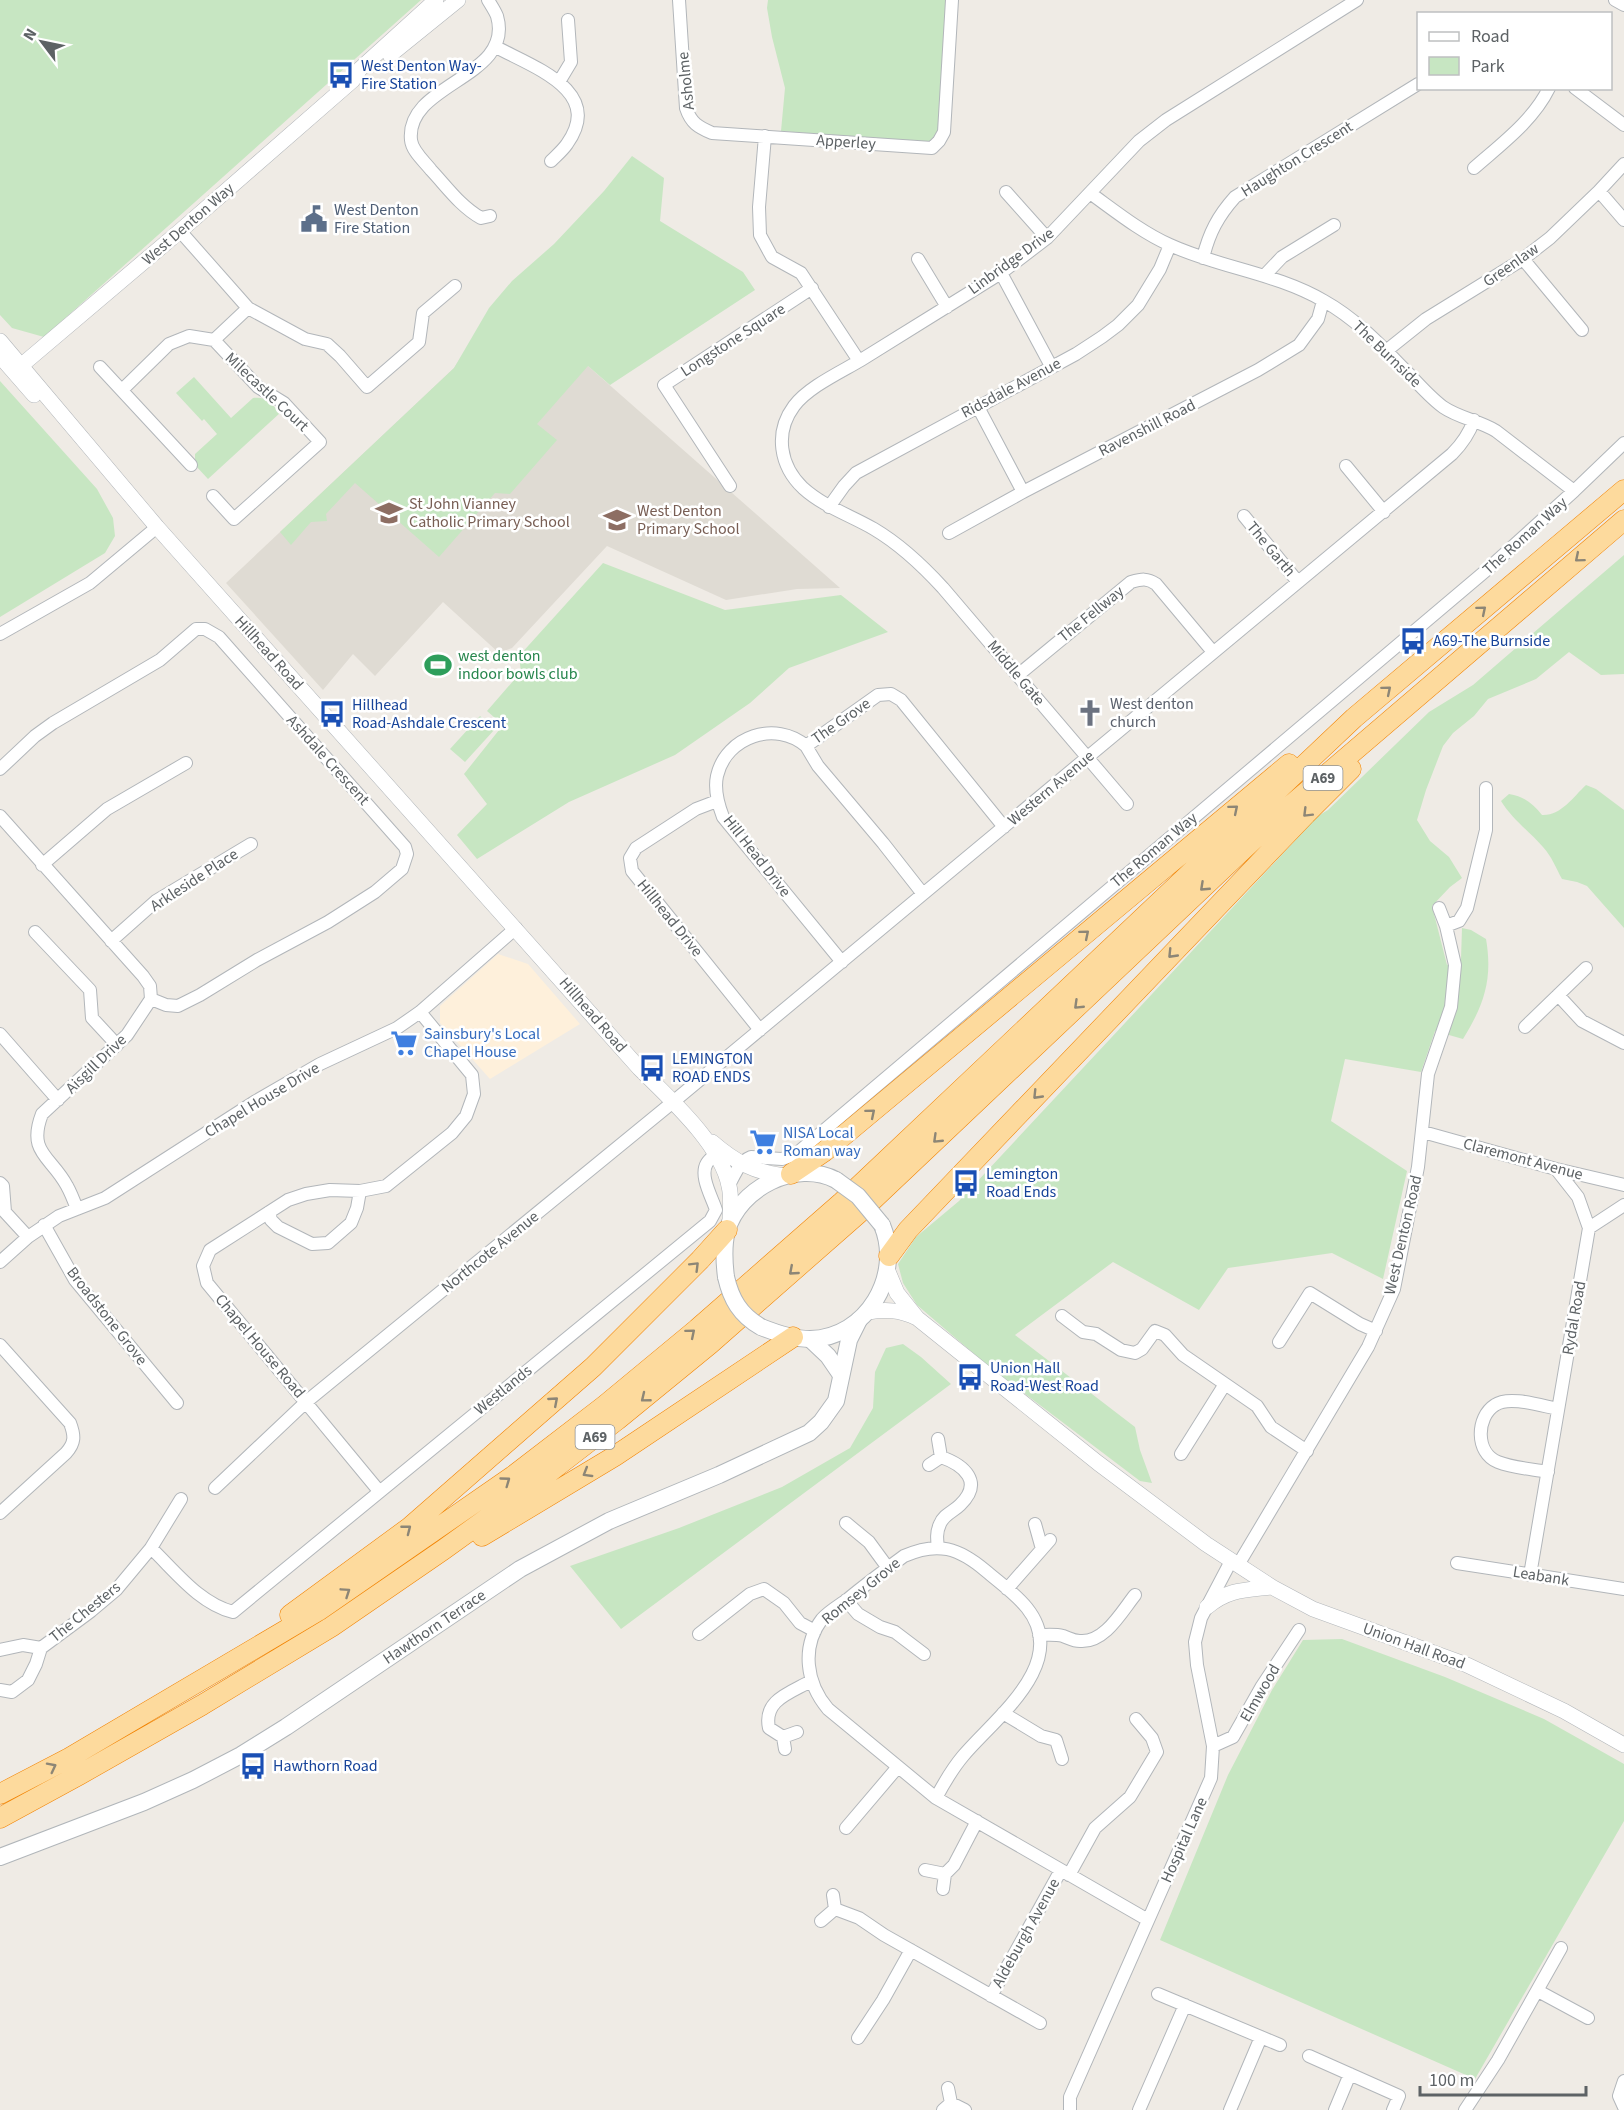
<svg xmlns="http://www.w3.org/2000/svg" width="1624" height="2110" font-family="'Source Sans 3',sans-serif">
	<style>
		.commercial { fill: #fef0db }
		.education { fill: #dfdbd3 }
		.green { fill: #c7e6c2 }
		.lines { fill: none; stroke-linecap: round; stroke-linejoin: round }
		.minor-casing { stroke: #b2b6ba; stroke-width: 14 }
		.tertiary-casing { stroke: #b2b6ba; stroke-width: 16 }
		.secondary-casing { stroke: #b1b6ba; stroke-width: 18 }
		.trunk-casing { stroke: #f28302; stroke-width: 21 }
		.minor { stroke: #fff; stroke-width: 12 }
		.tertiary { stroke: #fff; stroke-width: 15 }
		.secondary { stroke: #fff; stroke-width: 16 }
		.trunk { stroke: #fdda9d; stroke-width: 20 }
		.secondary-bridge-casing { stroke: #b1b6ba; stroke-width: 18; stroke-linecap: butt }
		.secondary-bridge { stroke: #fff; stroke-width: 16 }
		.oneway { stroke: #8d8676 }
		.labels { text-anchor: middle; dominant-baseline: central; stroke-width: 5; stroke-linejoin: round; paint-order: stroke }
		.shield { fill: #fff; stroke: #8e9193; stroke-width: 1.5 }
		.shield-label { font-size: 15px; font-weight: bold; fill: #5d6265 }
		.transit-label { font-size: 16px; fill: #164399; stroke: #fff; text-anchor: start }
		.street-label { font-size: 16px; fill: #5d6265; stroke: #fff }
		.service-label { font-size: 16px; fill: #4e5e75; stroke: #fff; text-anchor: start }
		.education-label { font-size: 16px; fill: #785e54; stroke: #fff; text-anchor: start }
		.leisure-label { font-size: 16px; fill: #27864d; stroke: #fff; text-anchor: start }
		.worship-label { font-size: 16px; fill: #5b616d; stroke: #fff; text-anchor: start }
		.shop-label { font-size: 16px; fill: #366cbe; stroke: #fff; text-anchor: start }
	</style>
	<rect width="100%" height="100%" fill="#efebe5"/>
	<path class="commercial" d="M498 954 528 964 580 1024 490 1079 440 1023V1006Z"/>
	<path class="education" d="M459 360 588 366 840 588 797 589 726 600 607 546 512 648 499 653 443 602 375 676 353 654 323 690 226 583 454 368Z"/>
	<path class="green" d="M0 0H421L44 337 12 328 0 315Z
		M768 0H947L941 130 929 143 781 131 785 88 772 37 767 8Z
		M632 156 664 178 660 221 743 272 755 290 610 385 588 366 537 424 557 440 510 494 495 493 439 557 355 483 326 514 327 521 311 522 291 545 280 532 454 368 489 308 512 281 554 244 604 191Z
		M194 377 231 418 253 398C266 396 272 404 280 413L208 479 195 465V454L217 434 204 419 202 421 176 393Z
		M0 381 97 489 113 518 115 536 105 553 0 617Z
		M1624 555V674L1601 675 1569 652 1536 679 1488 699 1474 716 1453 733 1443 746 1426 790 1417 820 1430 841 1449 857 1462 878 1450 887 1432 906 1447 965 1461 959 1462 928 1471 930 1486 939C1493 979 1484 1005 1463 1039L1435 1031 1421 1072 1345 1059 1331 1121 1407 1171 1383 1279 1332 1253 1228 1268 1199 1310 1113 1262 1015 1335 1135 1427 1140 1450 1152 1483 1140 1481 987 1365 917 1305 903 1283 898 1264 916 1237 959 1201 1318 816 1328 810 1429 712 1473 685Z
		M603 563 725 610 841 595 888 632 789 668 750 703 675 755 569 802 477 859 457 835 487 804 464 774 503 725 487 711 521 672 519 656Z
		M480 716 495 729 465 762 450 749Z
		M1586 785 1596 789 1624 810V928L1587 886 1577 882 1562 879C1556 868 1552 857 1543 847 1529 831 1512 819 1501 801L1509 794C1524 796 1533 804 1542 815 1561 816 1573 797 1586 785Z
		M903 1344 921 1357 951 1384 621 1629 570 1566 679 1528 782 1487 850 1448 873 1408 875 1372 886 1348Z
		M1342 1639 1445 1677 1544 1719 1624 1764V1821L1475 2079 1160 1940 1228 1775 1272 1690 1303 1640Z"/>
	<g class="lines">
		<defs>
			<path id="minor" d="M488 0C491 5 495 11 497 16 515 78 405 83 411 140 412 151 424 161 431 170 447 187 460 206 481 218L490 216
				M679 0 686 108C691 123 698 127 712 133L932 148 939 141 944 132 952 0
				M1615 0 1624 5
				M496 47C533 67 605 91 567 144 563 150 556 156 551 161
				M559 82 571 62 568 20
				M1575 88 1624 125
				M765 136 759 207 760 235 772 257 801 273 859 361
				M1474 168C1500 145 1533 121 1549 88
				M1599 191 1624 220
				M1006 192 1047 238
				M1090 193C1115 211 1141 232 1170 245 1220 268 1276 273 1324 301 1358 320 1383 348 1410 375 1420 386 1431 398 1443 407 1459 418 1480 421 1496 431L1574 491
				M180 231 248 308 305 339 327 344 340 356 367 387 419 342 423 313 455 286
				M1203 258C1209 233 1218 216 1235 197L1418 84
				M918 259 947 307
				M1523 259 1582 330
				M1001 273 1051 366
				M1264 276 1282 257 1334 225
				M1386 351 1426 319 1523 259 1550 238 1599 191 1624 164
				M100 367 191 465
				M122 390 169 344 189 336 214 340
				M978 407 1023 492
				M1346 466 1384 512
				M730 486 664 385 812 288
				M213 496 234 519 320 442 284 403 258 387 214 340 248 308
				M829 507 844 486 856 473 1076 354 1102 337 1118 325 1138 305 1160 269 1170 245
				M1244 516 1298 582
				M949 533 1023 492 1258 370 1299 345 1318 319 1323 301
				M0 634 90 583 157 527
				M1018 675 1131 582C1142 579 1147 578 1156 584L1213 652
				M806 746C776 720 726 736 717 776 714 790 718 804 723 817L842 962
				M0 769 35 736 53 723 160 660 196 629H205L219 637 405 847 407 854 402 869 375 892 328 922 257 960 200 995 178 1006 166 1005 151 999
				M717 801 696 809 636 848 630 858 632 871 760 1030
				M1127 804 943 588C922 565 901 545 874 529 850 515 824 507 803 488 780 466 774 433 794 406 808 387 841 372 861 360 908 331 954 302 1001 273L1047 238 1139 141 1166 120 1357 0
				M0 816 143 976 150 986 151 999 127 1035 42 1114C27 1153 51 1156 67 1186 71 1193 74 1201 77 1209
				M42 865 107 809 186 763
				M923 894 883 843 818 766 806 746 878 695 891 694 901 700 1004 827
				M1446 926 1459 921 1467 908 1486 830V788
				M35 932 90 990 92 1018 117 1045
				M111 941 156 901 251 844
				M1558 995 1582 1021 1624 1043
				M1525 1027 1586 968
				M0 1034 58 1100
				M1423 1132 1556 1169 1624 1185
				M0 1183 3 1186 5 1212 28 1237
				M729 1185C735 1174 739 1162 751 1157L782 1159 796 1154 1489 568 1574 491 1624 443
				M269 1212 271 1220 278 1227 312 1244 328 1243 351 1223 357 1208 360 1191
				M44 1225 75 1280 177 1403
				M1589 1228 1624 1205
				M0 1262 28 1237 59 1216 105 1198 256 1101 320 1064 397 1028 420 1012 516 928
				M1062 1316 1083 1332 1096 1334 1121 1350 1135 1353 1142 1349 1155 1331 1165 1335 1183 1355 1257 1406 1271 1427 1307 1451
				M1279 1342 1310 1293 1360 1324 1376 1331
				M0 1345 70 1423C75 1436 75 1443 66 1453L0 1513
				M1181 1454 1225 1384
				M929 1465 941 1457 938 1439
				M1548 1472C1532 1469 1513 1468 1498 1462 1475 1453 1476 1417 1495 1405 1509 1395 1542 1406 1558 1409
				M215 1488 306 1402 673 1102 1452 454C1463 443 1469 434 1474 420
				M379 1491 207 1283 203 1266 210 1250 288 1200 306 1194 330 1190 360 1191 386 1186 452 1133 466 1116 474 1094 472 1075 420 1012
				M846 1523 869 1542 888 1568
				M1035 1524 1042 1549
				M151 1548C176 1572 199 1603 233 1612L710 1221 716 1210C712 1197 699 1176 707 1163 710 1158 716 1154 721 1150
				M938 1548C937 1540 936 1532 940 1524 944 1514 953 1512 960 1505 984 1482 964 1465 941 1457
				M1457 1563 1624 1589
				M1238 1565 1368 1347 1394 1289 1418 1167 1428 1074 1451 1007 1455 965 1446 926 1439 908
				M1530 1575 1589 1228 1578 1197 1556 1169
				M1007 1589 1050 1540
				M846 1600 858 1614 880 1627 895 1632 924 1654
				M699 1634 750 1594 764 1589 784 1603 800 1623 815 1631
				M1039 1635C1047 1635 1055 1634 1063 1636 1069 1638 1073 1641 1080 1641 1105 1643 1122 1611 1135 1595
				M0 1650 23 1645 41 1648
				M0 1690 12 1692 28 1680 36 1664 41 1648 91 1611 116 1590 151 1548 181 1499
				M1003 1713 1041 1736 1056 1740 1062 1759
				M783 1737 769 1728C763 1700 790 1693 811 1681
				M1213 1746 1233 1737 1262 1686 1299 1630
				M785 1749 783 1737 797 1732
				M936 1798C944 1783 952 1769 963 1756 995 1718 1071 1663 1027 1608 1016 1594 1000 1583 986 1571 959 1548 938 1541 904 1556 885 1570 866 1584 848 1599 840 1605 829 1611 822 1619 801 1647 806 1683 828 1709L936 1798 1148 1920
				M846 1828 897 1768
				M925 1870 945 1874 943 1889
				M945 1874 954 1865 977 1821
				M1069 1875 1095 1828 1130 1797 1157 1752 1152 1738 1136 1719
				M835 1909 859 1918 884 1935 1040 2023
				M821 1921 835 1909 833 1895
				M1538 1991 1588 2018
				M1158 1994 1280 2045
				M991 1996 1061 1870
				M858 2038 883 2000 911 1950
				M1309 2056 1399 2096 1393 2110
				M1624 2081 1619 2096 1624 2107
				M951 2103 965 2110
				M943 2110 951 2103 948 2088
				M1070 2110V2097L1211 1778 1213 1746 1197 1665 1195 1642 1201 1618 1231 1561
				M1139 2110 1185 2005
				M1230 2110 1261 2037
				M1335 2110 1350 2074
				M1465 2110 1498 2060 1561 1948"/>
			<path id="tertiary" d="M390 55 458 0
				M0 341 157 527 639 1068C668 1097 721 1144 729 1186 732 1198 730 1211 730 1223
				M0 356 34 395
				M16 370 180 231 353 80 360 69 436 0
				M712 1142C735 1162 754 1172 784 1176
				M887 1269 897 1293 917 1318 1098 1463 1206 1544 1272 1587 1313 1609 1467 1665 1564 1711 1624 1745
				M868 1312C886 1309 900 1310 917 1318
				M1207 1607C1228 1589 1246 1590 1272 1587"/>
			<g id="secondary">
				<path d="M726 1277C724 1261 723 1246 727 1231 739 1188 796 1159 836 1180"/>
				<path d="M761 1327C776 1333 793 1339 810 1339 867 1338 903 1275 882 1225"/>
				<path d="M810 1339 828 1356 841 1375"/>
				<path id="s1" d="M0 1857 144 1802 193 1780 241 1755 286 1727 520 1569 609 1521 719 1475 809 1433 821 1422 836 1401 849 1340 859 1320"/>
			</g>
			<path id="trunk" d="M791 1174 825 1151 1289 764
				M889 1256 908 1230 1306 814 1351 769
				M482 1536 615 1456 793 1337
				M290 1615 410 1527 593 1367 700 1260 727 1230
				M0 1794 69 1758 318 1611 513 1476 604 1406 697 1329 842 1202 1354 718 1624 490
				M0 1818 79 1775 202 1705 331 1627 443 1550 525 1491 617 1420 710 1344 859 1213 1284 811 1624 520"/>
		</defs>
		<use href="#minor" class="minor-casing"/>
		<use href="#tertiary" class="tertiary-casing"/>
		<use href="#secondary" class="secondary-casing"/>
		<use href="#trunk" class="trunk-casing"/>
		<use href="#minor" class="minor"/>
		<use href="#tertiary" class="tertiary"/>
		<use href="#secondary" class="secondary"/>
		<use href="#trunk" class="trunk"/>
		<defs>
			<path id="secondary-bridge" d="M836 1180 858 1196 882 1225
				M726 1277C731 1299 740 1315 761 1327"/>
		</defs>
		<use href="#secondary-bridge" class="secondary-bridge-casing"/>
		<use href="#secondary-bridge" class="secondary-bridge"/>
	</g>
	<defs><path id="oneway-chevron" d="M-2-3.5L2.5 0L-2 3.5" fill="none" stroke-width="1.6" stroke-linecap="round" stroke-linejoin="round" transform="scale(1.5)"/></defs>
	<g class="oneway">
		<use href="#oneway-chevron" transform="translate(1579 558) rotate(140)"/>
		<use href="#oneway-chevron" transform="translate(1482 610) rotate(-40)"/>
		<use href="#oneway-chevron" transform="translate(1387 690) rotate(-40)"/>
		<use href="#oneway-chevron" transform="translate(1234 809) rotate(-40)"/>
		<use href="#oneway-chevron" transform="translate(1307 813) rotate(135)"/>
		<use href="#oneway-chevron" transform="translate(1204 887) rotate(137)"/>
		<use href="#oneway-chevron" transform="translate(1085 934) rotate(-40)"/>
		<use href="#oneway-chevron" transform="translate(1172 954) rotate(134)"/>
		<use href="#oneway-chevron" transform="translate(1078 1005) rotate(136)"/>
		<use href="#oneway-chevron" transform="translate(1037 1095) rotate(134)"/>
		<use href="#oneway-chevron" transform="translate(871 1113) rotate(-40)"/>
		<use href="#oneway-chevron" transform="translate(937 1139) rotate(136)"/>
		<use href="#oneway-chevron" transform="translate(695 1266) rotate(-45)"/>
		<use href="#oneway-chevron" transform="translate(793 1271) rotate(139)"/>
		<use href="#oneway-chevron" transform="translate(691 1333) rotate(-40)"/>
		<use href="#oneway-chevron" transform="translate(645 1398) rotate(141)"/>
		<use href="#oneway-chevron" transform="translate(554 1401) rotate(-41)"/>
		<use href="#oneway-chevron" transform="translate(587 1473) rotate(149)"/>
		<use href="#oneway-chevron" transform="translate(506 1481) rotate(-36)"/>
		<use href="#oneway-chevron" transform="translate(407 1529) rotate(-38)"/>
		<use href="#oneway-chevron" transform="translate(346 1592) rotate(-34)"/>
		<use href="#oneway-chevron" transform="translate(52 1767) rotate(-27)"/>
	</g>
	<defs>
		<symbol id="bus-bare" viewBox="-9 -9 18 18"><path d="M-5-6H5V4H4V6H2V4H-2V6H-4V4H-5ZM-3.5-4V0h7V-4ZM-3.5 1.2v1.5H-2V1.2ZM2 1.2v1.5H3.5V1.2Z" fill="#1a4fb4" stroke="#fff" stroke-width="2.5" paint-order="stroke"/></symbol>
		<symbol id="civic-bare" viewBox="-9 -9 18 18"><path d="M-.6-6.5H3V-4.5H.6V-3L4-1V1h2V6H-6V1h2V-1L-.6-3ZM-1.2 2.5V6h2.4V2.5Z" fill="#5c6f8a" stroke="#fff" stroke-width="2.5" paint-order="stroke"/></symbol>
		<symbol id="school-bare" viewBox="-9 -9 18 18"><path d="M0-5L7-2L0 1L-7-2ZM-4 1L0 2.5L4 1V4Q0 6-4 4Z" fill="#8d6e63" stroke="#fff" stroke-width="2.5" paint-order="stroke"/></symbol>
		<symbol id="stadium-bare" viewBox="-9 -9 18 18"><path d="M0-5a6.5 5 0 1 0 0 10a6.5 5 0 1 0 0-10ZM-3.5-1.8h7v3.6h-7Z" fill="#2e9e5b" stroke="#fff" stroke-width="2.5" paint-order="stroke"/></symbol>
		<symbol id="church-bare" viewBox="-9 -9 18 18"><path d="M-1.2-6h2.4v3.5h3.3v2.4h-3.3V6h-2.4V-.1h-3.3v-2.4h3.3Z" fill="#6b7280" stroke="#fff" stroke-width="2.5" paint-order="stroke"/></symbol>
		<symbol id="supermarket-bare" viewBox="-9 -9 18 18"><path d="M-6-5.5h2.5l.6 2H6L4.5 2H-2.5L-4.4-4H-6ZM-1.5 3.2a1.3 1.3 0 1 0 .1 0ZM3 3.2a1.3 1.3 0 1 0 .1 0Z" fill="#3f7fe0" stroke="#fff" stroke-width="2.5" paint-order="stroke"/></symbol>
	</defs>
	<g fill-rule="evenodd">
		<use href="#bus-bare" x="322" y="56" width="38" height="38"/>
		<use href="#civic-bare" x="295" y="200" width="38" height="38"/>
		<use href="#school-bare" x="370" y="494" width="38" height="38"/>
		<use href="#school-bare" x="598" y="501" width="38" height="38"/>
		<use href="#bus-bare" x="1394" y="622" width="38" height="38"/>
		<use href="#stadium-bare" x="419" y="646" width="38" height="38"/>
		<use href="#church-bare" x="1071" y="694" width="38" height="38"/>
		<use href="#bus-bare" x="313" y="695" width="38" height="38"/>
		<use href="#supermarket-bare" x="385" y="1024" width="38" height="38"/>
		<use href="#bus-bare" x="633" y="1049" width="38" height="38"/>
		<use href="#supermarket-bare" x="744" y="1123" width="38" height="38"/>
		<use href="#bus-bare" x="947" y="1164" width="38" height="38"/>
		<use href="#bus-bare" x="951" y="1358" width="38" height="38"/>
		<use href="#bus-bare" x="234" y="1747" width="38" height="38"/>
	</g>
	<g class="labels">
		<g class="shield">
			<rect x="1303.5" y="766" width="39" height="24" rx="4.5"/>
			<rect x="575.5" y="1425" width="39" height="24" rx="4.5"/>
		</g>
		<g class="shield-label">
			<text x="1323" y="778">A69</text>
			<text x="595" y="1437">A69</text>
		</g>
		<g class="transit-label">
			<text x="361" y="66">West Denton Way-<tspan x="361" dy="18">Fire Station</tspan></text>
			<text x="1433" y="641">A69-The Burnside</text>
			<text x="352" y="705">Hillhead<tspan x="352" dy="18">Road-Ashdale Crescent</tspan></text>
			<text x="672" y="1059">LEMINGTON<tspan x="672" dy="18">ROAD ENDS</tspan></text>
			<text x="986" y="1174">Lemington<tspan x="986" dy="18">Road Ends</tspan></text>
			<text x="990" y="1368">Union Hall<tspan x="990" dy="18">Road-West Road</tspan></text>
			<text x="273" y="1766">Hawthorn Road</text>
		</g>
		<g class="street-label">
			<text transform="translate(686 81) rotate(-96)">Asholme</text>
			<text transform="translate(846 142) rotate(4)">Apperley</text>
			<text transform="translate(1297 159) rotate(-32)">Haughton Crescent</text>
			<text transform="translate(188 224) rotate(-41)">West Denton Way</text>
			<text transform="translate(1011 261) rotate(-36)">Linbridge Drive</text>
			<text transform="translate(1511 265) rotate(-35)">Greenlaw</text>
			<text transform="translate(733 340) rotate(-33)">Longstone Square</text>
			<text transform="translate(1387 354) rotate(44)">The Burnside</text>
			<text transform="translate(1011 388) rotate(-28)">Ridsdale Avenue</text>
			<text transform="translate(267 392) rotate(43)">Milecastle Court</text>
			<text transform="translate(1147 428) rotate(-27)">Ravenshill Road</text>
			<text transform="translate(1525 536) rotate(-42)">The Roman Way</text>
			<text transform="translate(1271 549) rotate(50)">The Garth</text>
			<text transform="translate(1091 614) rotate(-39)">The Fellway</text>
			<text transform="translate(269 653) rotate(48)">Hillhead Road</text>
			<text transform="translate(1016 673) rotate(50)">Middle Gate</text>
			<text transform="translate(841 721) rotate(-35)">The Grove</text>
			<text transform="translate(328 760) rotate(48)">Ashdale Crescent</text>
			<text transform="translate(1051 788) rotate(-40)">Western Avenue</text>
			<text transform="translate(1154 850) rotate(-40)">The Roman Way</text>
			<text transform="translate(757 856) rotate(52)">Hill Head Drive</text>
			<text transform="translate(194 880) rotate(-33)">Arkleside Place</text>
			<text transform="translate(670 918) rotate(51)">Hillhead Drive</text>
			<text transform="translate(593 1015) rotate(49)">Hillhead Road</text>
			<text transform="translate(96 1064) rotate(-44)">Aisgill Drive</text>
			<text transform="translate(262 1100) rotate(-31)">Chapel House Drive</text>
			<text transform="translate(1523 1159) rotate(15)">Claremont Avenue</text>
			<text transform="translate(1403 1235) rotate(-77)">West Denton Road</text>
			<text transform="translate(490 1252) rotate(-39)">Northcote Avenue</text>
			<text transform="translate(107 1316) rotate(52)">Broadstone Grove</text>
			<text transform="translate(1574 1318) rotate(-80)">Rydal Road</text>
			<text transform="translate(260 1346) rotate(50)">Chapel House Road</text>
			<text transform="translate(503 1390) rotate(-39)">Westlands</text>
			<text transform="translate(1541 1576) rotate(9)">Leabank</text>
			<text transform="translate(861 1591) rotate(-39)">Romsey Grove</text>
			<text transform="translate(85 1612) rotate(-39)">The Chesters</text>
			<text stroke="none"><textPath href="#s1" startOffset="494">Hawthorn Terrace</textPath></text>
			<text transform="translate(1414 1646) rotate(20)">Union Hall Road</text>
			<text transform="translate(1260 1693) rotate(-60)">Elmwood</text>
			<text transform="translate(1184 1840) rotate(-66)">Hospital Lane</text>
			<text transform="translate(1026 1933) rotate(-61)">Aldeburgh Avenue</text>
		</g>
		<g class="service-label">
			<text x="334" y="210">West Denton<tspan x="334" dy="18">Fire Station</tspan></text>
		</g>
		<g class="education-label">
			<text x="409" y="504">St John Vianney<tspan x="409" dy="18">Catholic Primary School</tspan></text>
			<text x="637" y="511">West Denton<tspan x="637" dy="18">Primary School</tspan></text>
		</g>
		<g class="leisure-label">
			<text x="458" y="656">west denton<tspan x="458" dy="18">indoor bowls club</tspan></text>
		</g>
		<g class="worship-label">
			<text x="1110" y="704">West denton<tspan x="1110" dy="18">church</tspan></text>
		</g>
		<g class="shop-label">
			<text x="424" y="1034">Sainsbury's Local<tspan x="424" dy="18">Chapel House</tspan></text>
			<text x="783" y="1133">NISA Local<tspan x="783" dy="18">Roman way</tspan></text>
		</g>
	</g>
	<rect x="1417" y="12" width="195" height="78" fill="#ffffff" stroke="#bec0c1" stroke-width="1.5"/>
	<rect x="1429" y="32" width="30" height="9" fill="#ffffff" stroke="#bec0c1" stroke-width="1.5"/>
	<text x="1471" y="42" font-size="18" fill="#5d6265">Road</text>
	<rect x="1429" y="57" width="30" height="18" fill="#c7e6c2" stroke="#bec0c1" stroke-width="1.5"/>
	<text x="1471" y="72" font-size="18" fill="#5d6265">Park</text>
	<g transform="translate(42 42) rotate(302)" stroke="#ffffff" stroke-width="4.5" paint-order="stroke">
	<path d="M0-4.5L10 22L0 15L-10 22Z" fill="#5d6265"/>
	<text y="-9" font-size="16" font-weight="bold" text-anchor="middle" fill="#5d6265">N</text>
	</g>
	<path d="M1420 2086v9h166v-9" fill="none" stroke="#5d6265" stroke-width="3"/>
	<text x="1429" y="2086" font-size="18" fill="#5d6265" stroke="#ffffff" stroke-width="4.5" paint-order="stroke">100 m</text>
</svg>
